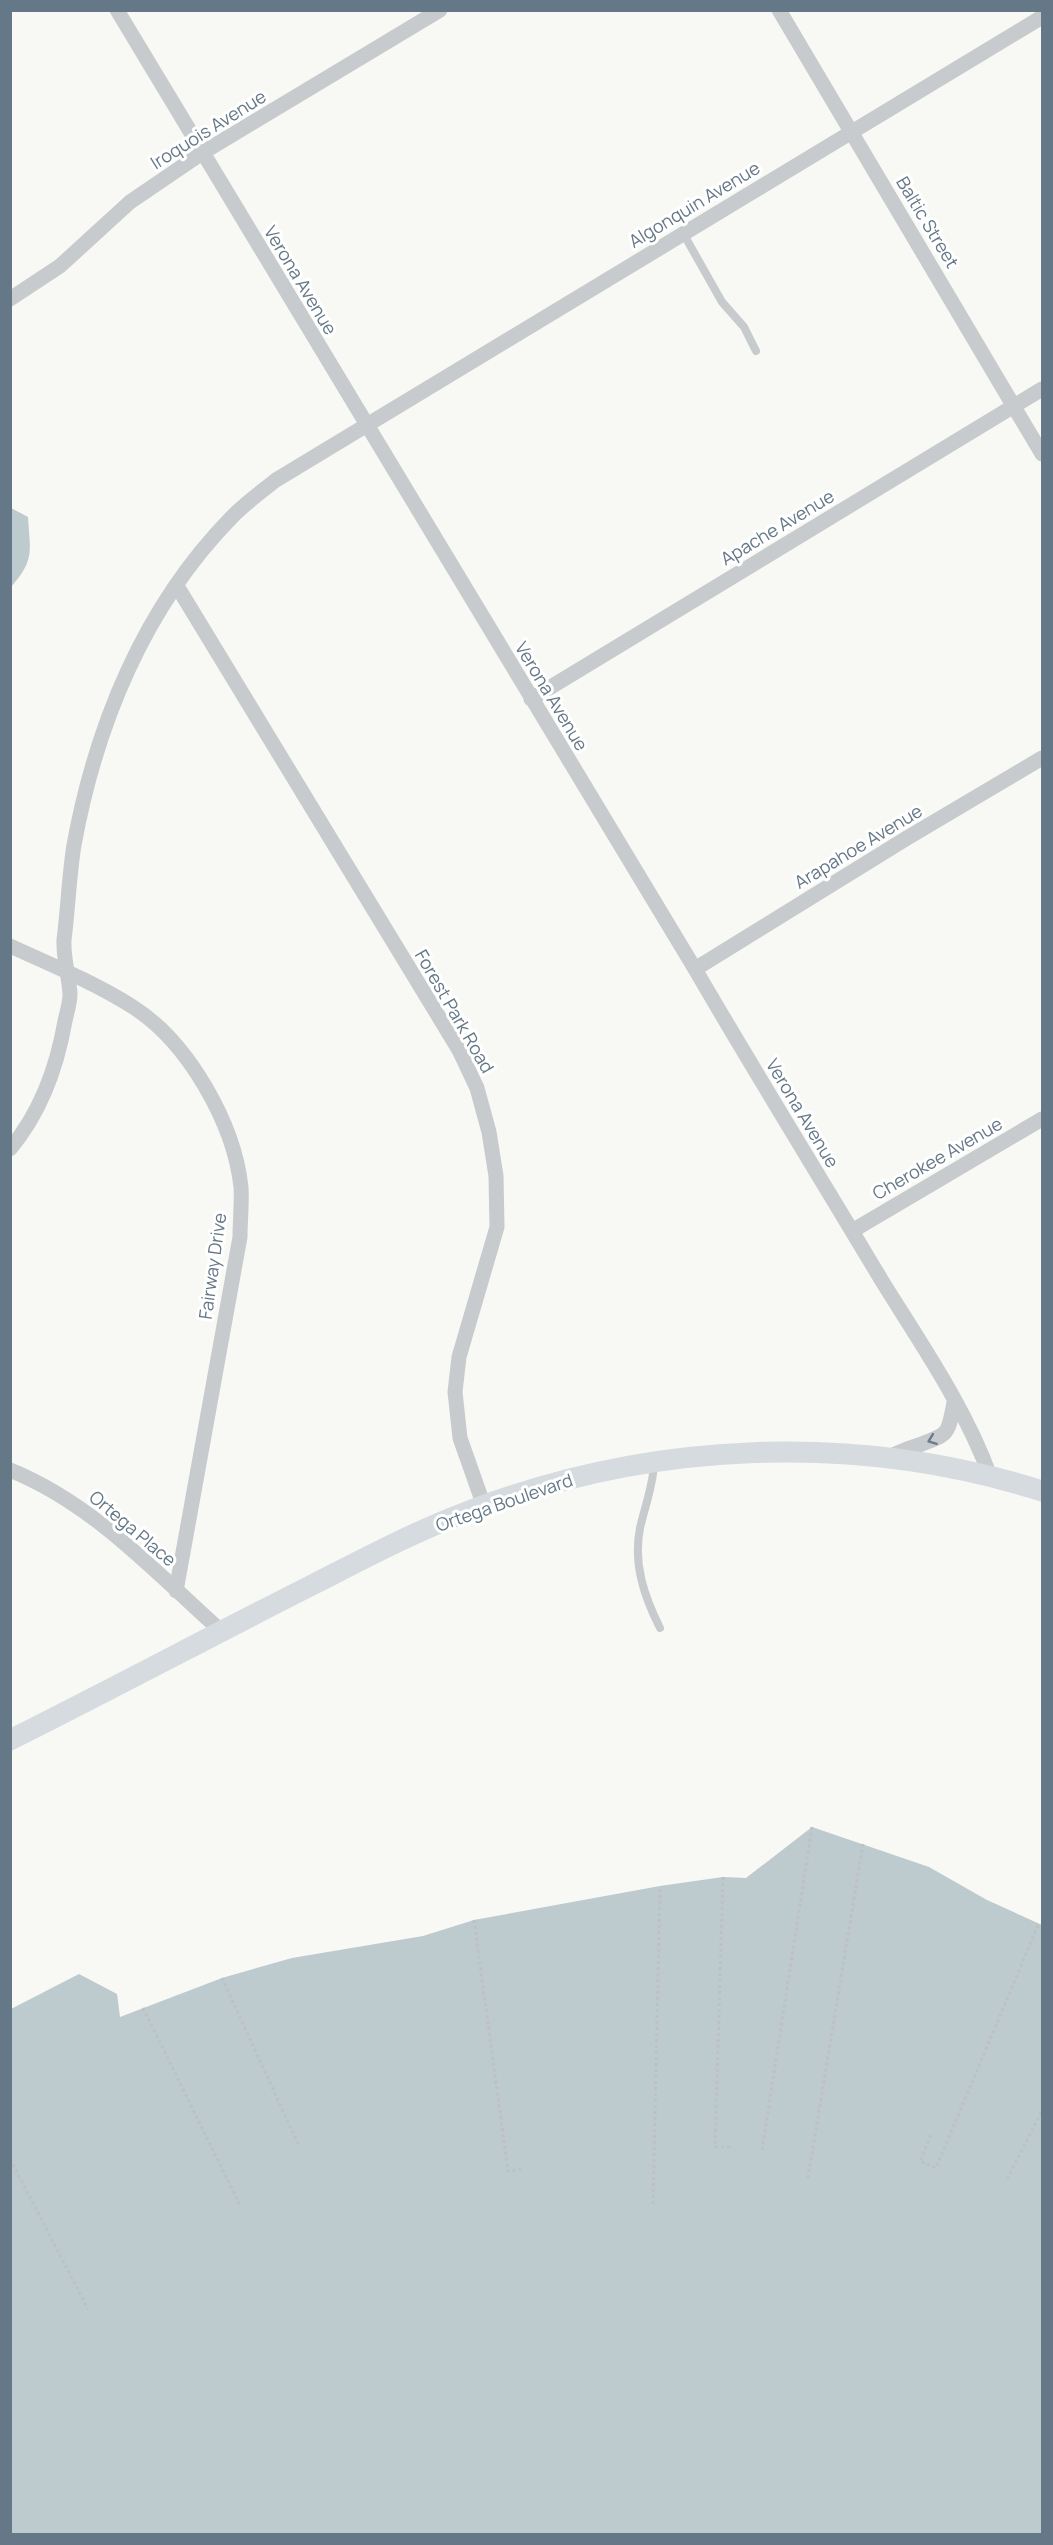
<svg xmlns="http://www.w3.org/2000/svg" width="1053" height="2545" font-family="Manrope,sans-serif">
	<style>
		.water { fill: #bdcace }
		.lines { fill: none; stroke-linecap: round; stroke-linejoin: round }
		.path { stroke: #bec1c3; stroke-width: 3; stroke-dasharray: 3 3; stroke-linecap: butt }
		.lane { stroke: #c7cbce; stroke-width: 8 }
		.street { stroke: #c7cbce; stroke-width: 15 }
		.secondary { stroke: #d6dbdf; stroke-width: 21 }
		.oneway { stroke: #6a7c8b }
		.labels { text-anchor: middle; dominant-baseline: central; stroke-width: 6; stroke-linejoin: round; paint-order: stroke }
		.street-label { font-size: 18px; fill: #657887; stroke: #fff }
	</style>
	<rect width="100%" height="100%" fill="#f8f8f5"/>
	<path class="water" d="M11 508 28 517C30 551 35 560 11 587Z
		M812 1827 929 1867 987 1900 1042 1925V2534H11V2009L79 1974 117 1994 120 2017 222 1978 292 1958 423 1936 474 1920 660 1886 723 1877 746 1878Z"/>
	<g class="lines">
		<path class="path" d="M723 1877 715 2147H730
			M474 1920 508 2171 521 2169
			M222 1978 299 2146
			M143 2008 240 2205
			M931 2135 920 2161 936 2168 1039 1923
			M762 2150 812 1827
			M10 2159 88 2309
			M808 2178 863 1844
			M1007 2179 1042 2111
			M653 2204 660 1886"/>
		<path class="lane" d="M683 233 722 302 744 327 756 351
			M654 1464C653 1486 645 1506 640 1528 633 1564 644 1596 660 1628"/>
		<path class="street" d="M117 10 695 969C756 1074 820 1177 882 1281 921 1344 965 1407 990 1476
			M779 10 1042 454
			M10 299 60 266 130 202 202 153 440 10
			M177 586 459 1050 477 1088 489 1132 496 1176 497 1227 459 1357 455 1392 460 1438 484 1506
			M531 699 1042 389
			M10 946C52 965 95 983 133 1007 188 1042 234 1123 241 1187 242 1203 240 1221 240 1237L176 1591
			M695 969 907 838 1042 758
			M10 1149C41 1112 57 1067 65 1021 67 1012 70 1003 70 994 69 976 63 958 64 940 68 909 69 876 74 845 96 725 144 607 231 518 244 504 261 492 276 480L1042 17
			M852 1231 1042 1119
			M888 1457C898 1453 908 1448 919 1445 949 1434 948 1435 954 1402
			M10 1470C94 1504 155 1572 221 1631"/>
		<path class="secondary" d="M10 1740C112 1689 213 1635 314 1584 365 1558 416 1531 469 1511 651 1441 856 1432 1042 1491"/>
	</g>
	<defs><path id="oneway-chevron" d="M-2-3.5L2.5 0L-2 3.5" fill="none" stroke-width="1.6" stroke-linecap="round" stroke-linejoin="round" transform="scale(1.5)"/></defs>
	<use class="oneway" href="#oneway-chevron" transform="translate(932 1440) rotate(159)"/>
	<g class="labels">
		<g class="street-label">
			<text transform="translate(208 129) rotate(-32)">Iroquois Avenue</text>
			<text transform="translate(694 204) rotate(-31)">Algonquin Avenue</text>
			<text transform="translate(928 222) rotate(59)">Baltic Street</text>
			<text transform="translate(301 280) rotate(59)">Verona Avenue</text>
			<text transform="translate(777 527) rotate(-31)">Apache Avenue</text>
			<text transform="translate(552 696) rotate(59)">Verona Avenue</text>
			<text transform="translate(858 846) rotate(-31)">Arapahoe Avenue</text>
			<text transform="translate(455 1011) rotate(60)">Forest Park Road</text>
			<text transform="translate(803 1113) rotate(59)">Verona Avenue</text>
			<text transform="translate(937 1158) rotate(-30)">Cherokee Avenue</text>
			<text transform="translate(212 1266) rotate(-82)">Fairway Drive</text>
			<text transform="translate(504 1502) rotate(-19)">Ortega Boulevard</text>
			<text transform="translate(133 1528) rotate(40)">Ortega Place</text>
		</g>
	</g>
	<rect width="1053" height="2545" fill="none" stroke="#657887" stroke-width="24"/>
</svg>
